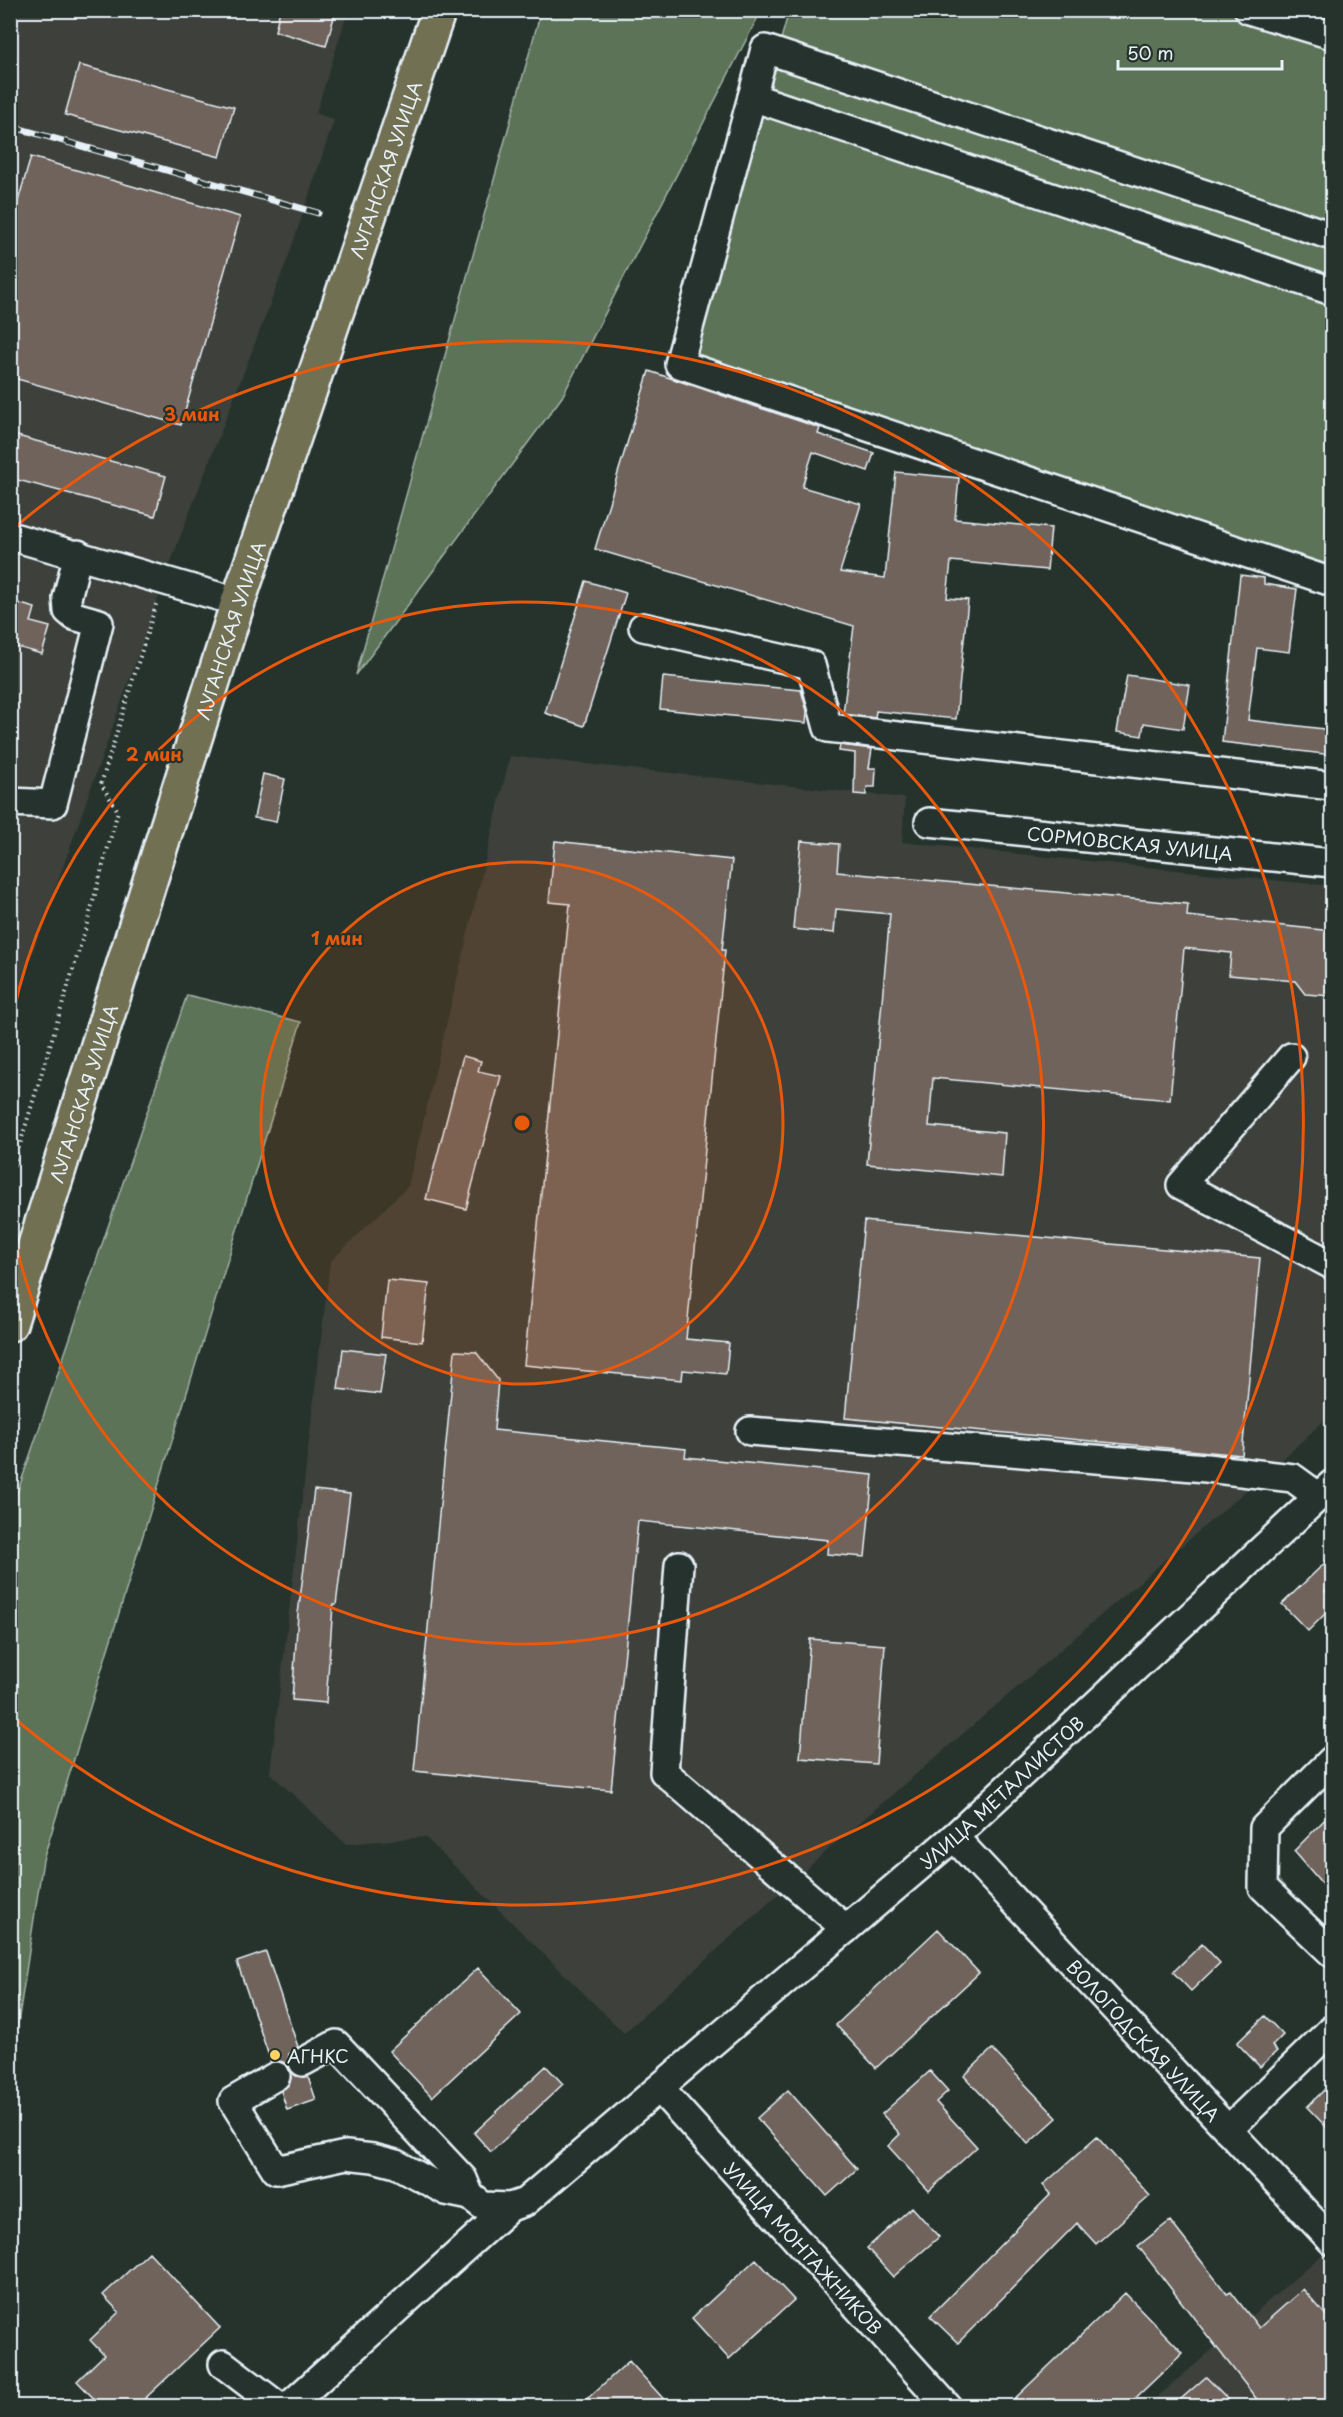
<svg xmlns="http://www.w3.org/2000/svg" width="1343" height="2417" font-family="'Playpen Sans',sans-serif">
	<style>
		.built { fill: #3c413b }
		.green { fill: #5c7358; stroke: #a2b2a8; stroke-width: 1.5 }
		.building { fill: #6f635c; stroke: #e8f1f8; stroke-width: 1.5 }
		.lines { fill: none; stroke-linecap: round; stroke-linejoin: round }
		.minor-casing { stroke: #e8f1f8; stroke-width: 32 }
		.highway-casing { stroke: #e8f1f8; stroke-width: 38 }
		.path { stroke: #e8f1f8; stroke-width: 4; stroke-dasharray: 1.5 4.5; stroke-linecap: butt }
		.minor { stroke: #26332d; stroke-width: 27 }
		.highway { stroke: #716f52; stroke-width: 33 }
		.rail-casing { stroke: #e8f1f8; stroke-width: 7 }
		.rail { stroke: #26332d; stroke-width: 4.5; stroke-dasharray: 14; stroke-linecap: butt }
		.ring { fill: none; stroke: #e8590c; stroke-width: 3 }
		.poi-dot { fill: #ffd166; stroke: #26332d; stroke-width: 2 }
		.labels { text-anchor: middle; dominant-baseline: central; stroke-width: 4.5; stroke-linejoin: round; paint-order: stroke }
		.street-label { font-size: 18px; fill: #e8f1f8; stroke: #26332d }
		.poi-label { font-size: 18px; fill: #e8f1f8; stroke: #26332d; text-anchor: start }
		.centre { fill: #e8590c; stroke: #26332d; stroke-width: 3 }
		.ring-label { font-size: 18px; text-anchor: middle; font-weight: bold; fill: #e8590c; stroke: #26332d; stroke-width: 4.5; stroke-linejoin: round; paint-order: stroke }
	</style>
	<rect width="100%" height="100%" fill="#26332d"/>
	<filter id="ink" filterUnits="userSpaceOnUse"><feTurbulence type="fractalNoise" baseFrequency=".0167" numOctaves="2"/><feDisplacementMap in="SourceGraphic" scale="12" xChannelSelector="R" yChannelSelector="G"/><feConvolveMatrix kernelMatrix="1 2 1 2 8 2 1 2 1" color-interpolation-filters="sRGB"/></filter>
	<g filter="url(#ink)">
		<path class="built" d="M11 11H348L316 113 334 120 289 255 177 545 11 1014Z
			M510 756 905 798 902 842 1332 886V1413L1285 1457 830 1848 624 2033 425 1837 346 1844 270 1773 330 1262 408 1186Z
			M1323 2254 1332 2265V2406H1147Z"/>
		<path class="green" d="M541 11H761L562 397 356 675Z
			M789 11H1332V577L690 359Z
			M187 995 301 1022 43 1860 11 2069V1511Z"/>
		<path class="building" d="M280 10H336L326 46 275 31Z
			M79 65 234 107 220 157 65 115Z
			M31 157 240 217 181 425 10 377V228Z
			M649 371 820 428 818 434 874 453 868 471 813 452 802 487 861 504 840 572 885 578 896 472 959 478 955 519 1051 528 1047 570 951 561 947 598 968 600 956 719 876 711 875 718 843 714 854 626 595 549Z
			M10 434 166 476 155 516 10 478Z
			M1240 575 1264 578V584L1297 589 1289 652 1257 648 1248 720 1332 730V755L1222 742Z
			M586 581 626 593 584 726 545 713Z
			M10 601 35 608 31 622 50 627 42 654 10 645Z
			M1127 675 1190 685 1183 729 1144 723 1142 736 1117 732Z
			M663 677 801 690 807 711 806 723 660 709Z
			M840 745 872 749 869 768H876L875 787H867L866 795 854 794 855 753 839 751Z
			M263 774 285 779 276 822 254 818Z
			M555 841 732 860 722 950H725L686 1339 729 1343 726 1374 683 1370 682 1380 524 1365 570 904 549 902Z
			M801 841 839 844 837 872 1188 904 1187 916 1332 931V996L1305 994 1295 981 1229 975 1231 953 1184 948 1170 1100 933 1078 929 1126 1005 1133 1002 1177 867 1164 890 914 836 909 834 933 793 929Z
			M463 1056 481 1061 478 1071 501 1076 466 1209 426 1199Z
			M864 1221 1260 1258 1242 1455 845 1418Z
			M387 1280 429 1284 422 1342 381 1337Z
			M343 1349 386 1354 380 1394 338 1389Z
			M455 1351 476 1352 498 1380 494 1430 686 1449 685 1457 873 1475 865 1557 827 1554 828 1540 638 1521 611 1790 414 1771Z
			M314 1490 350 1494 336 1605H333L326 1703 292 1700 298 1614Z
			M1332 1556V1584L1325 1591 1332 1599V1607L1308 1631 1282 1604Z
			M810 1639 885 1645 876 1764 800 1758Z
			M1332 1812V1895L1294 1851Z
			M938 1929 979 1973 876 2068 836 2025Z
			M1202 1944 1220 1963 1191 1991 1173 1972Z
			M266 1952 298 2047 289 2054 288 2067 283 2062H271L237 1962Z
			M478 1968 521 2014 432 2097 389 2051Z
			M1265 2016 1283 2035 1272 2046 1277 2051 1260 2067 1237 2043Z
			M992 2049 1057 2118 1028 2144 964 2076Z
			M546 2066 563 2084 491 2152 474 2133Z
			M291 2071 295 2076H308L316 2100 287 2110 281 2091 290 2083Z
			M930 2071 948 2091 936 2102 977 2147 929 2191 888 2146 900 2134 882 2114Z
			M1332 2082V2133L1307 2107Z
			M788 2090 857 2169 827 2196 757 2118Z
			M1097 2137 1150 2196 1096 2244 1077 2223 958 2343 930 2316 1051 2194 1043 2185Z
			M912 2207 939 2237 893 2277 867 2248Z
			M1170 2221 1227 2294 1231 2292 1259 2328 1303 2289 1332 2322V2393L1318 2406H1262L1138 2246Z
			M149 2252 220 2328 137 2406H101L77 2381 104 2355 90 2340 119 2312 103 2295Z
			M756 2259 794 2300 729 2359 692 2318Z
			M1125 2293 1183 2353 1127 2406H1007Z
			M629 2361 670 2406H579Z
			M1206 2377 1235 2406H1173Z"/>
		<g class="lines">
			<defs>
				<g id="minor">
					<path d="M1249 10 1332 35"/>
					<path d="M752 97 679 364 1332 582"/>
					<path d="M1332 236 765 49 752 97 1332 291"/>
					<path d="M10 536 238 602"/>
					<path d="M643 627 811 665 828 728 1332 786"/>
					<path d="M10 802 53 804 99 623 74 616 68 611 67 598 78 554"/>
					<path id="s1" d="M929 822 1332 863"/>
					<path d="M1291 1057 1181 1185 1332 1265"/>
					<path d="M750 1431 1206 1468 1293 1478 1319 1497"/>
					<path d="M679 1565 664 1772 846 1929"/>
					<path d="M1332 1760 1264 1828 1263 1887 1332 1953"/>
					<path id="s2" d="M954 1837 1332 2241"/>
					<path d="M303 2062 336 2044 463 2179 470 2196"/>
					<path id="s3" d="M276 2076 233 2101 276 2170 346 2155 373 2158 396 2164 446 2191 470 2196 483 2206 510 2207 525 2202 954 1837 1332 1484"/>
					<path id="s4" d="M660 2089 947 2406"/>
					<path d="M1228 2130 1332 2029"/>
					<path d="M223 2364 278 2406"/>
					<path d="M289 2406 510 2207"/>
				</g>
				<g id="highway">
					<path id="s5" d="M10 1324 238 602 439 10"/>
				</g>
			</defs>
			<use href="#minor" class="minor-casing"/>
			<use href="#highway" class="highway-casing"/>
			<path class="path" d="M10 1177 86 927 118 811 101 784 157 601"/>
			<use href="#minor" class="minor"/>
			<use href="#highway" class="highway"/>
			<defs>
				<path id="rail" d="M10 126 318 213"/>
			</defs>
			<use href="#rail" class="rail-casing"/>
			<use href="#rail" class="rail"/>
		</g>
	</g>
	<circle cx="522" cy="1123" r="261" fill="#e8590c" fill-opacity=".12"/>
	<g class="ring">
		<circle cx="522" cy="1123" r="261"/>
		<path d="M11 1024A521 521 0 1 1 11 1222"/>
		<path d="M14 528A782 782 0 1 1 14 1718"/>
	</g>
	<circle class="poi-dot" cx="275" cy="2055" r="6"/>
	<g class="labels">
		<g class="street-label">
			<text stroke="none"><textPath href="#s5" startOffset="1214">ЛУГАНСКАЯ УЛИЦА</textPath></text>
			<text stroke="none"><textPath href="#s5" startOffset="728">ЛУГАНСКАЯ УЛИЦА</textPath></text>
			<text stroke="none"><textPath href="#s1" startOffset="202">СОРМОВСКАЯ УЛИЦА</textPath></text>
			<text stroke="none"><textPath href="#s5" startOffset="242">ЛУГАНСКАЯ УЛИЦА</textPath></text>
			<text stroke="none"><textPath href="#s3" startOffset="1023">УЛИЦА МЕТАЛЛИСТОВ</textPath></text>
			<text stroke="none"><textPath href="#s2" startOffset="278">ВОЛОГОДСКАЯ УЛИЦА</textPath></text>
			<text stroke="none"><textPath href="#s4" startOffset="214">УЛИЦА МОНТАЖНИКОВ</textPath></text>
		</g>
		<g class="poi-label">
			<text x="287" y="2055">АГНКС</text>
		</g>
	</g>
	<circle cx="522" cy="1123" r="9" class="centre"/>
	<g class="ring-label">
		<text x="192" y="421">3 мин</text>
		<text x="154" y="761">2 мин</text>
		<text x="337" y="945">1 мин</text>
	</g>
	<rect width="1343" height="2417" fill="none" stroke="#26332d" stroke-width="36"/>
	<rect x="18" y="18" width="1307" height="2381" fill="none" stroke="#e8f1f8" stroke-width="2" filter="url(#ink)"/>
	<path d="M1118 60v9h164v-9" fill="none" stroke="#e8f1f8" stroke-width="3"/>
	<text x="1127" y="60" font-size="18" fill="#e8f1f8" stroke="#26332d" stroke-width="4.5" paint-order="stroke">50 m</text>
</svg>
